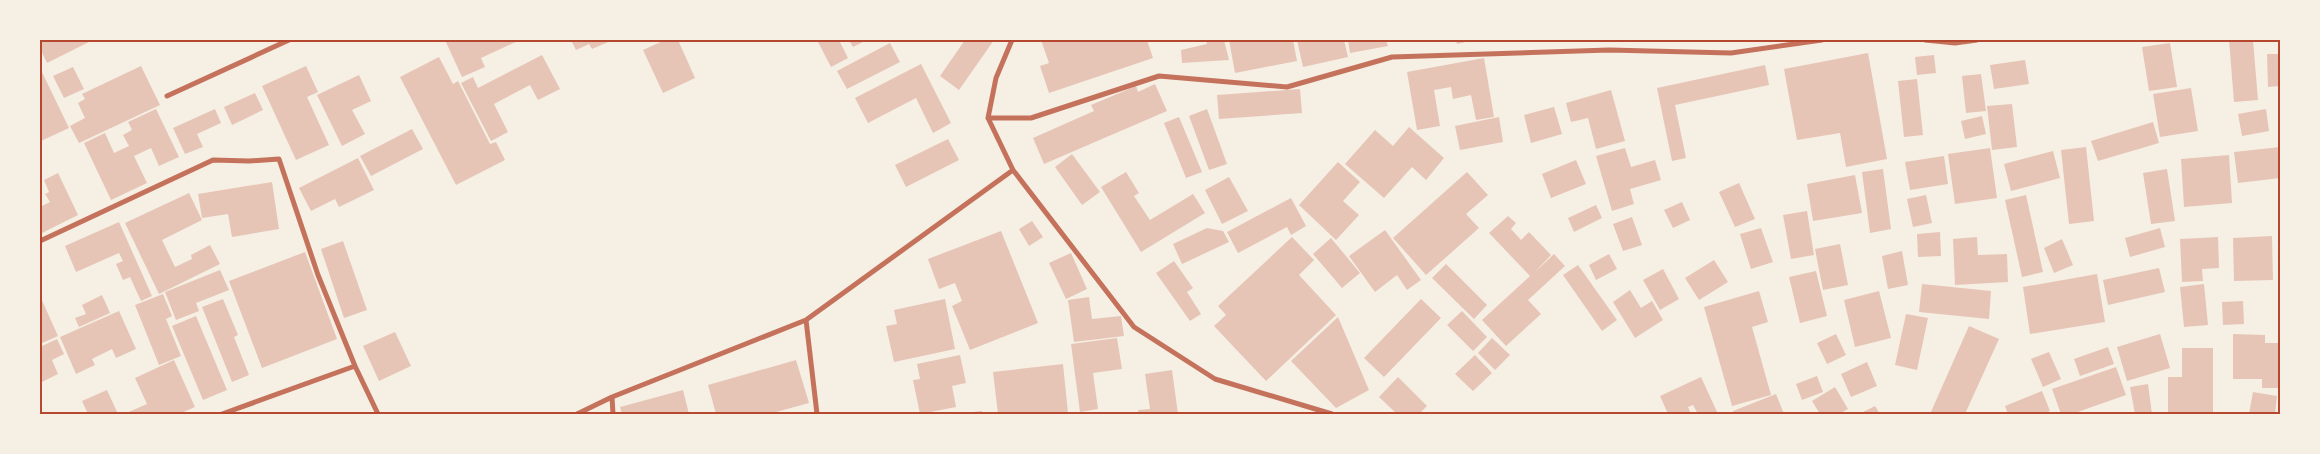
<svg xmlns="http://www.w3.org/2000/svg" width="2320" height="454" font-family="Bitter,serif">
	<style>
		.building { fill: #e6c5b7 }
		.lines { fill: none; stroke-linecap: round; stroke-linejoin: round }
		.minor { stroke: #c5725c; stroke-width: 5 }
		.neatline { fill: none; stroke: #b5482f; stroke-width: 2 }
	</style>
	<rect width="100%" height="100%" fill="#f6efe4"/>
	<path class="building" d="M40 40H93L47 63 40 48Z
		M445 40H520L481 58 485 67 462 77Z
		M571 40H613L592 49 589 44 576 50Z
		M665 40H678L695 78 663 93 643 50Z
		M817 40H839L848 58 831 67Z
		M849 40H867L853 47Z
		M965 40H994L959 90 940 76Z
		M1041 40H1147L1153 58 1049 93 1040 66 1049 63Z
		M1206 40H1224L1229 60 1182 63 1181 50 1207 44Z
		M1229 40H1293L1297 61 1235 73Z
		M1297 40H1344L1348 57 1303 67Z
		M1348 40H1386L1388 46 1350 53Z
		M1456 40H1470V41L1457 44Z
		M2229 40H2253L2258 100 2234 102Z
		M890 43 900 62 847 89 837 71Z
		M2170 43 2177 87 2149 91 2142 47Z
		M1868 53 1887 159 1846 167 1840 133 1797 140 1784 69Z
		M2267 54H2280V86L2268 87Z
		M542 55 560 89 538 100 530 85 494 104 508 132 491 141 461 83 473 77 478 88Z
		M1934 55 1936 73 1917 75 1915 57Z
		M439 57 453 84 458 81 490 144 496 142 505 160 456 185 400 77Z
		M1484 58 1494 117 1476 120 1471 95 1453 99 1451 87 1434 90 1440 126 1417 130 1407 72Z
		M2025 60 2029 84 1994 89 1990 65Z
		M921 64 951 123 933 133 916 98 868 123 855 98Z
		M1765 65 1769 85 1675 105 1686 158 1672 161 1657 88Z
		M141 66 160 105 79 143 70 126 85 118 78 103 85 99 82 94Z
		M306 66 318 92 307 97 329 145 296 160 262 86Z
		M73 67 84 89 64 98 53 76Z
		M40 68 69 128 41 141 40 140Z
		M1981 74 1986 111 1966 113 1962 76Z
		M359 75 371 101 352 110 365 134 342 146 317 95Z
		M1917 79 1923 135 1904 137 1898 81Z
		M1155 84 1167 111 1044 164 1033 138 1094 111 1091 105 1136 86 1138 92Z
		M2191 88 2198 131 2160 137 2153 94Z
		M1300 89 1302 113 1219 119 1217 95Z
		M1611 90 1625 141 1596 149 1588 118 1571 122 1566 103Z
		M255 93 263 110 232 125 224 107Z
		M2012 104 2017 147 1992 150 1987 106Z
		M1554 107 1562 134 1531 143 1524 115Z
		M156 109 179 157 159 166 151 148 134 156 147 183 111 200 84 143 105 133 114 153 129 146 123 135 132 130 128 122Z
		M215 109 221 123 197 134 203 147 185 154 173 128Z
		M1207 109 1227 164 1209 170 1189 116Z
		M2266 109 2269 131 2242 136 2238 114Z
		M1982 116 1986 134 1965 139 1961 121Z
		M1179 117 1202 172 1186 178 1164 123Z
		M1499 117 1503 142 1460 150 1455 126Z
		M2153 122 2159 143 2098 161 2091 141Z
		M1409 127 1444 158 1426 180 1412 167 1384 198 1345 164 1375 130 1393 146Z
		M412 129 423 149 371 176 360 156Z
		M948 139 959 160 906 187 895 165Z
		M2086 147 2094 221 2069 224 2061 150Z
		M2280 147V178L2238 183 2234 152Z
		M1625 148 1631 167 1655 160 1661 180 1630 189 1634 204 1612 211 1596 156Z
		M1990 148 1997 198 1955 204 1948 154Z
		M2053 151 2060 178 2011 191 2004 164Z
		M1072 154 1100 192 1082 205 1055 167Z
		M2229 155 2232 203 2184 207 2181 159Z
		M1944 156 1948 184 1910 190 1905 162Z
		M358 158 374 190 339 207 335 199 311 211 299 188Z
		M1576 160 1586 184 1551 198 1542 174Z
		M1338 162 1360 182 1343 201 1359 215 1336 240 1299 205Z
		M1883 169 1891 229 1870 233 1862 172Z
		M2167 169 2175 221 2151 224 2143 173Z
		M1126 172 1139 193 1134 196 1150 220 1193 194 1205 213 1141 252 1101 187Z
		M1467 172 1488 195 1466 214 1479 228 1426 275 1393 238Z
		M58 173 78 215 40 234V207L50 202 45 194 49 192 44 180Z
		M1855 175 1862 213 1813 221 1807 184Z
		M1229 177 1248 211 1222 224 1205 190Z
		M272 182 279 229 232 237 228 214 202 218 198 194Z
		M1739 183 1755 219 1735 227 1719 192Z
		M189 193 202 220 162 240 175 267 192 259 191 255 210 245 220 264 159 294 125 223Z
		M1926 195 1932 223 1913 227 1907 199Z
		M2026 195 2043 272 2022 277 2005 200Z
		M1291 198 1306 226 1291 235 1287 227 1238 253 1227 232Z
		M1682 202 1690 220 1673 228 1664 210Z
		M1596 205 1602 218 1574 232 1568 218Z
		M1807 211 1814 255 1791 259 1783 215Z
		M1508 216 1516 223 1511 229 1521 240 1529 232 1551 255 1534 273 1554 254 1565 266 1528 300 1541 314 1506 346 1482 320 1530 276 1489 233Z
		M1632 217 1642 245 1623 251 1613 224Z
		M1032 221 1043 237 1029 246 1019 229Z
		M119 222 152 296 141 301 130 277 123 280 116 264 123 261 119 253 76 272 65 246Z
		M1207 228 1223 231 1229 242 1182 264 1173 244Z
		M1761 228 1773 262 1751 269 1740 234Z
		M2160 228 2165 247 2130 257 2125 238Z
		M1385 230 1421 280 1407 290 1397 275 1375 292 1349 256Z
		M1001 231 1038 323 970 350 952 306 962 301 955 283 939 289 928 259Z
		M1940 232 1941 256 1918 257 1917 234Z
		M2272 236 2273 280 2234 281 2233 238Z
		M1292 237 1314 260 1299 275 1336 315 1266 381 1214 326 1226 315 1218 306Z
		M1977 237 1978 255 2007 254 2008 282 1955 285 1953 239Z
		M2218 237 2219 268 2202 269 2203 281 2182 282 2180 239Z
		M1331 238 1360 273 1342 288 1313 254Z
		M2062 239 2073 265 2054 273 2044 248Z
		M343 241 367 310 344 318 321 249Z
		M1840 244 1848 285 1823 290 1815 249Z
		M1902 251 1908 285 1888 289 1882 256Z
		M305 252 337 339 262 368 229 281Z
		M1071 253 1087 289 1066 299 1049 263Z
		M1609 254 1617 269 1596 280 1589 265Z
		M1714 260 1728 282 1699 300 1685 278Z
		M1174 261 1193 288 1187 292 1201 314 1190 321 1156 273Z
		M1446 264 1487 305 1474 319 1432 278Z
		M1578 265 1617 320 1602 331 1563 275Z
		M2159 268 2165 292 2108 305 2103 280Z
		M1663 269 1679 299 1660 310 1643 280Z
		M220 270 229 290 196 303 199 311 176 320 165 292Z
		M1816 271 1827 316 1800 323 1789 277Z
		M2097 274 2105 322 2030 334 2023 287Z
		M1922 284 1991 291 1989 319 1919 312Z
		M2204 284 2208 325 2184 327 2180 287Z
		M1630 290 1641 308 1652 301 1663 320 1635 338 1613 302Z
		M1759 291 1768 322 1752 327 1771 395 1732 406 1704 307Z
		M1879 291 1891 338 1855 347 1844 300Z
		M163 294 172 316 166 319 181 356 159 365 135 305Z
		M102 295 110 313 79 327 75 318 86 314 82 305Z
		M40 296 58 336 40 344Z
		M1089 297 1092 319 1121 316 1124 336 1074 342 1068 300Z
		M223 299 238 335 234 337 249 375 232 382 202 307Z
		M945 299 955 349 894 362 886 326 897 324 894 310Z
		M1421 299 1441 318 1384 377 1364 358Z
		M2243 301 2244 324 2223 325 2222 302Z
		M119 311 136 349 116 358 112 349 92 359 95 365 76 374 60 337Z
		M1462 311 1487 337 1473 351 1447 325Z
		M1906 314 1928 318 1917 370 1895 365Z
		M196 316 227 390 203 400 172 326Z
		M1338 317 1369 390 1336 408 1291 361Z
		M1969 326 1999 339 1965 414H1930Z
		M395 332 411 366 379 381 363 346Z
		M1836 334 1846 355 1827 364 1817 343Z
		M2160 334 2170 368 2127 381 2117 347Z
		M2233 334 2265 335V343H2280V388H2262V379H2233Z
		M1117 338 1122 369 1093 373 1098 409 1080 412 1071 344Z
		M1492 338 1510 355 1495 370 1478 353Z
		M57 339 64 354 52 360 58 374 40 383V347Z
		M2108 347 2114 364 2080 376 2074 359Z
		M2182 348H2213V414H2168V377H2182Z
		M2049 352 2061 379 2043 387 2031 359Z
		M960 355 966 383 952 386 956 407 920 414 913 380 920 379 917 364Z
		M1475 355 1492 373 1473 391 1455 374Z
		M174 360 195 407 179 414H124L147 404 135 378Z
		M796 360 809 403 769 414H716L708 385Z
		M1867 362 1877 386 1851 397 1841 374Z
		M1063 364 1068 413 998 414 993 372Z
		M2116 367 2126 395 2072 414H2061L2052 389Z
		M1172 370 1178 414H1139L1138 410 1150 409 1145 374Z
		M1817 376 1823 392 1802 400 1796 384Z
		M1398 377 1427 406 1419 414H1397L1379 397Z
		M1701 377 1718 414H1698L1693 405 1688 407 1691 414H1668L1660 396Z
		M2148 384 2152 414H2135L2130 387Z
		M1835 387 1848 409 1839 414H1820L1812 401Z
		M107 390 118 414H88L82 401Z
		M683 390 689 414H622L620 407Z
		M2042 391 2050 411 2042 414H2008L2005 406Z
		M2253 392 2277 396 2275 414H2249Z
		M1776 394 1784 414H1734L1733 411Z
		M1875 406 1880 414H1859Z
		M982 411V414H964L963 413Z"/>
	<g class="lines">
		<path class="minor" d="M1925 40 1955 43 1977 40
			M167 96 289 40
			M988 118H1031L1159 76 1287 87 1392 57 1609 50 1731 53 1822 40
			M988 118 1013 170 1134 327 1215 379 1332 414
			M988 118 996 78 1012 40
			M40 241 213 160 249 161 279 159 318 275 355 366
			M806 320 817 414
			M612 397 613 414
			M222 414 355 366 378 414
			M577 414 612 397 806 320 1013 170"/>
	</g>
	<rect width="2320" height="454" fill="none" stroke="#f6efe4" stroke-width="82"/>
	<rect x="41" y="41" width="2238" height="372" class="neatline"/>
</svg>
